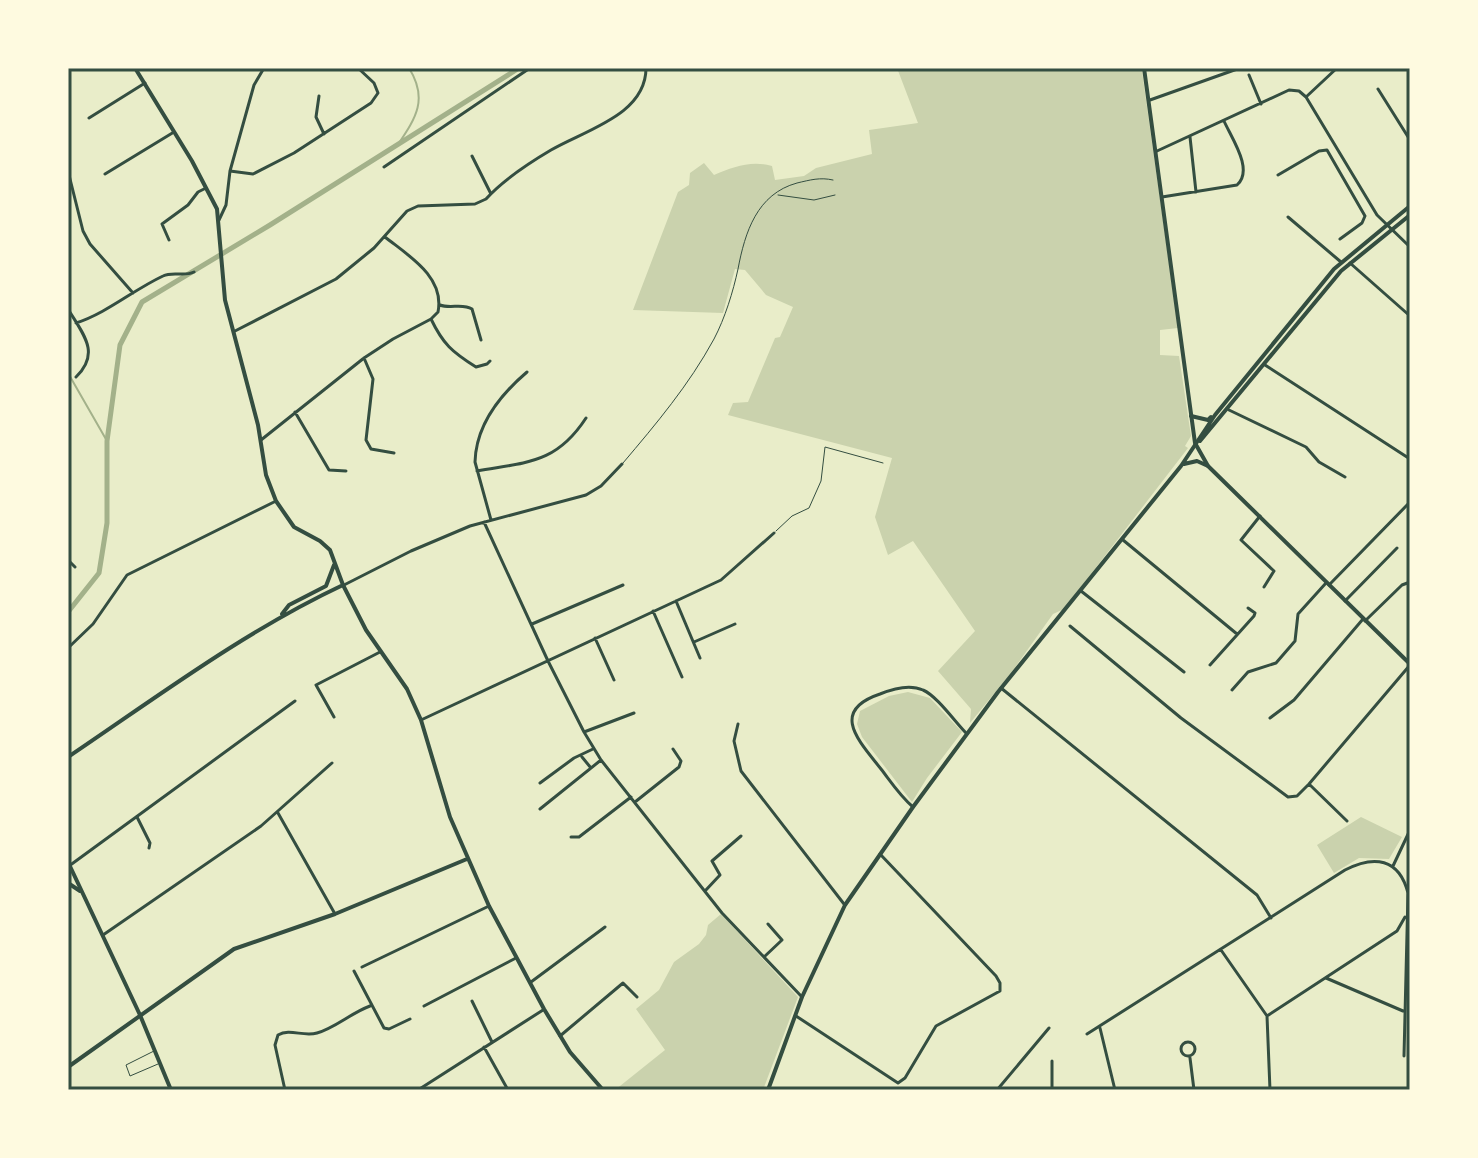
<svg xmlns="http://www.w3.org/2000/svg" width="1478" height="1158" font-family="Arial,sans-serif">
	<style>
		.green { fill: #cad2ad }
		.lines { fill: none; stroke-linecap: round; stroke-linejoin: round }
		.stream { stroke: #a3b18a; stroke-width: 2 }
		.canal { stroke: #a3b18a; stroke-width: 5 }
		.service { stroke: #344e41; stroke-width: 1 }
		.minor { stroke: #344e41; stroke-width: 3 }
		.secondary { stroke: #344e41; stroke-width: 4 }
		.primary { stroke: #344e41; stroke-width: 4 }
		.neatline { fill: none; stroke: #344e41; stroke-width: 3 }
	</style>
	<rect width="100%" height="100%" fill="#e9edc9"/>
	<path class="green" d="M897 68H1133L1142 71 1178 328 1160 330V355L1179 356 1191 436 1185 446 1188 448 1064 609 1053 614 1011 673 970 723 971 709 938 671 975 631 913 541 888 555 875 517 892 458 728 415 733 403 748 402 775 338 780 337 793 307 766 295 745 270 735 269 723 313 633 310 678 192 689 185 690 173 704 163 714 175C733 167 751 160 772 166L775 180 804 176 816 168 872 154 869 130 918 123Z
		M908 692 930 698 962 732 927 778 912 802 862 737 857 724 860 711 889 696Z
		M1361 817 1402 837 1389 859 1359 858 1334 873 1317 845Z
		M721 914 798 997 763 1090H615L665 1050 636 1009 659 990 674 962 699 944 706 935 708 925Z"/>
	<g class="lines">
		<path class="stream" d="M397 146C415 119 429 100 409 68
			M68 373 107 441"/>
		<path class="canal" d="M68 612 99 573 107 523V441L120 345 142 302 270 225 519 68"/>
		<path class="service" d="M778 195 814 200 835 195
			M623 463C656 424 689 385 714 339 725 318 733 292 738 269 745 232 757 194 797 183 810 180 820 177 833 180
			M776 531 792 516 809 508 821 481 825 447 883 463
			M154 1051 126 1065 130 1076 158 1064"/>
		<path class="minor" d="M1249 75 1261 104
			M1378 89 1410 140
			M319 96 316 117 324 134
			M1306 97 1337 68
			M1150 100 1240 68
			M89 118 145 83
			M1190 137 1196 192
			M1157 151 1289 90 1299 91 1306 97 1377 215 1410 247
			M472 156 490 192
			M384 167 530 68
			M68 171 83 231 90 244 133 293
			M230 171 253 174 294 153 371 103 378 93 374 83 358 68
			M105 174 174 132
			M1278 175 1319 151 1327 150 1365 216 1362 223 1340 239
			M1162 197 1237 185C1254 170 1232 139 1224 121
			M1288 217 1341 262
			M219 220 226 205 230 171 254 85 264 68
			M169 240 162 224 188 205 198 192 206 188
			M1350 263 1410 316
			M440 305C450 309 463 303 472 309L481 340
			M68 309C83 334 101 353 76 377
			M431 319C443 344 452 352 476 367L487 364 490 361
			M76 323C107 313 133 290 163 276 173 271 184 277 194 272
			M235 331 336 279 374 248 407 211 418 206 475 204 486 199C503 180 529 163 551 150 585 130 646 115 646 68
			M364 358 373 379 366 440 371 449 394 453
			M1265 365 1410 459
			M1229 410 1306 447 1319 462 1345 477
			M295 412 329 470 346 471
			M261 440 364 358 393 339 431 319 438 312C445 277 409 256 385 237
			M477 471C527 462 556 464 586 418
			M1260 516 1241 540 1274 571 1264 587
			M491 520 475 462C476 425 500 395 527 372
			M484 522 548 661 584 732 601 760 722 913 802 997
			M1123 540 1237 634
			M68 560 75 567
			M344 585 411 551 470 526 586 495 601 486 622 464
			M1329 585 1410 502
			M1081 591 1184 672
			M676 601 700 658
			M1345 601 1397 548
			M653 611 682 677
			M1365 621 1402 585 1410 582
			M532 624 623 585
			M1070 626 1181 718 1288 797 1297 796 1309 784 1410 665
			M595 638 614 680
			M694 642 735 624
			M68 648 93 624 127 575 276 501
			M1210 665 1254 616 1255 613 1248 608
			M1001 688 1257 895 1271 918
			M1232 690 1248 672 1276 663 1295 641 1298 614 1326 583
			M334 717 316 685 380 652
			M1270 718 1294 700 1363 619
			M421 720 721 580 774 533
			M738 724 734 741 741 771 844 904
			M584 732 634 713
			M582 757 591 768
			M540 783 574 758 593 749
			M1309 784 1347 821
			M635 802 679 767 681 761 673 749
			M913 807C900 796 891 782 881 769 859 741 829 711 880 694 892 689 910 684 923 690 937 696 955 722 967 734
			M540 809 601 760
			M278 813 335 914
			M137 817 150 843 149 848
			M571 837H579L631 797
			M69 866 295 701
			M1393 866 1410 830
			M705 891 720 875 712 861 741 836
			M103 935 261 826 332 763
			M1221 950 1267 1016 1270 1090
			M764 957 782 940 768 924
			M362 967 489 906
			M354 971 384 1028 389 1029 410 1019
			M1326 978 1403 1011
			M531 982 605 927
			M472 1001 492 1042
			M424 1006 516 958
			M796 1016 898 1083 905 1078 936 1026 1000 991V983L996 976 880 854
			M1267 1016 1397 931 1405 917
			M1100 1028 1115 1090
			M1087 1034 1345 870C1374 855 1399 858 1408 893L1404 1056
			M560 1036 623 983 637 997
			M1181 1049a7 7 0 1 1 14 0a7 7 0 1 1-14 0Z
			M484 1047 508 1090
			M1190 1058 1194 1090
			M285 1090 275 1045 278 1035C290 1028 303 1037 317 1033 335 1028 351 1013 370 1006
			M418 1090 543 1010
			M997 1090 1049 1028
			M1052 1090V1061"/>
		<path class="secondary" d="M135 68 192 161 217 209 225 300 258 425 266 475 276 501 294 527 320 541 330 550 343 585 366 630 407 689 421 720 450 817 489 906 544 1009 570 1052 603 1090
			M1144 68 1195 443 1208 466 1410 664
			M282 614 289 605 326 586 334 565
			M68 757C157 697 245 631 343 585
			M68 883 80 891
			M68 1067 234 949 335 914 467 859"/>
		<path class="primary" d="M1191 416 1208 420 1211 417
			M1200 441 1341 271 1410 215
			M1184 464 1197 461 1208 466
			M68 862 140 1015 171 1090
			M768 1090 802 997 845 905 913 807 998 692 1181 466 1215 415 1334 269 1410 206"/>
	</g>
	<rect width="1478" height="1158" fill="none" stroke="#fefae0" stroke-width="140"/>
	<rect x="70" y="70" width="1338" height="1018" class="neatline"/>
</svg>
